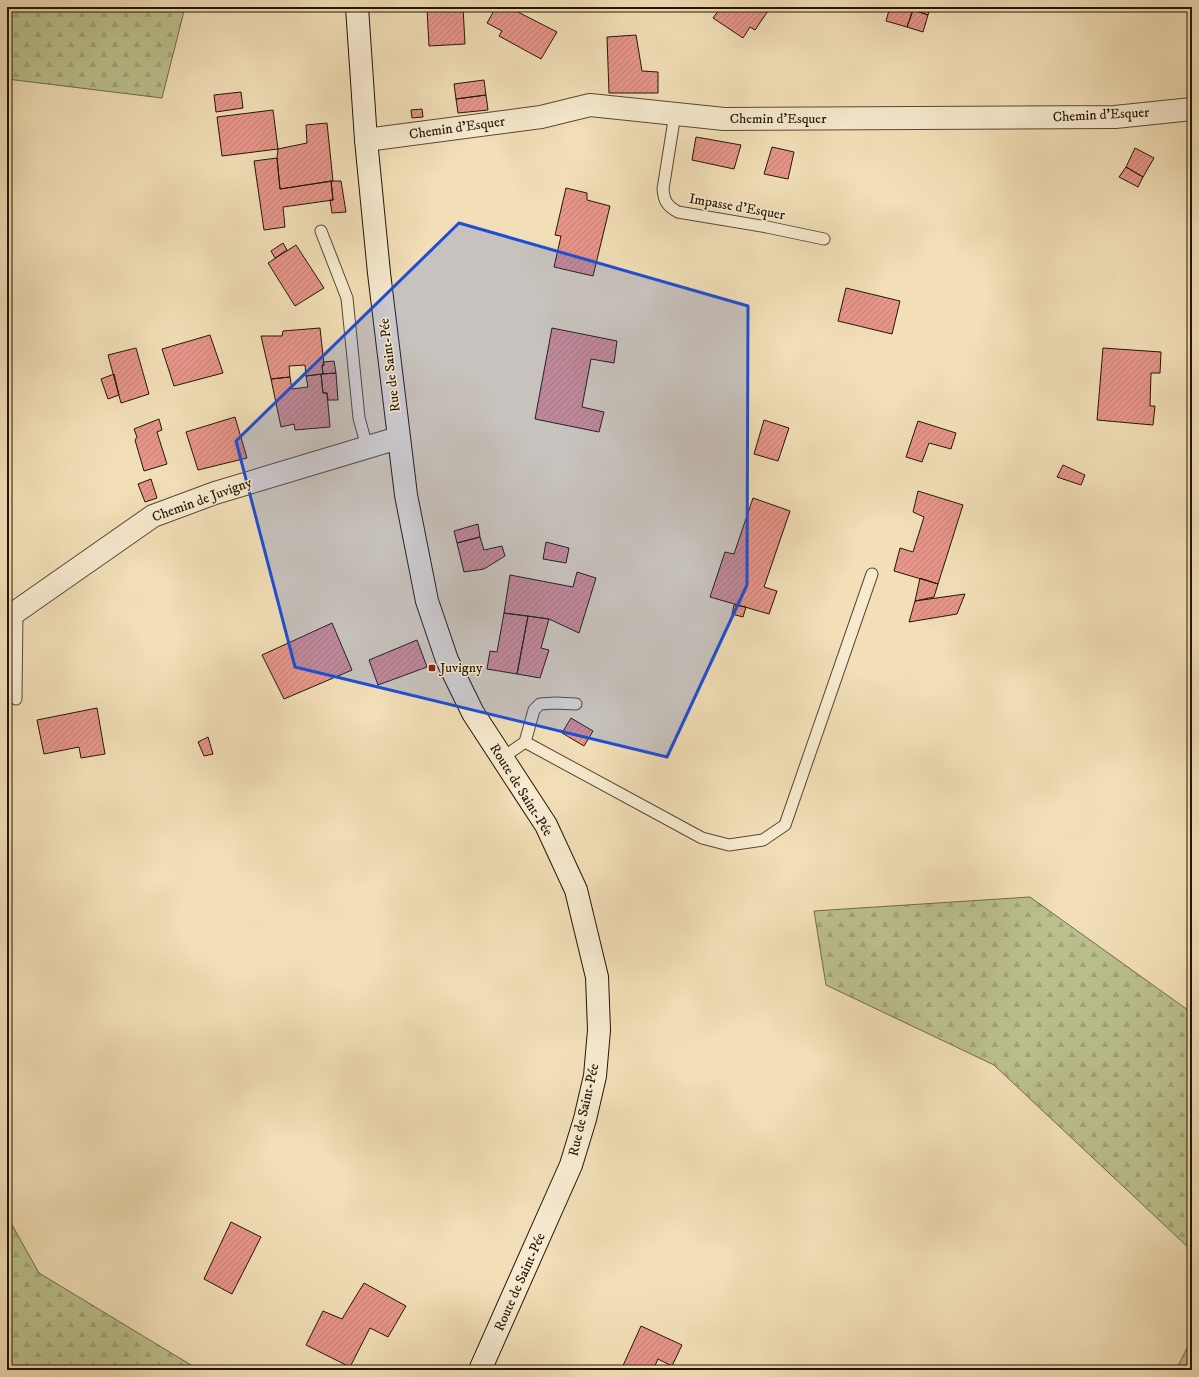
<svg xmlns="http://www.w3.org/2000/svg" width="1199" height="1377" font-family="'IM FELL DW Pica',serif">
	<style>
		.forest { fill: url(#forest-firs); stroke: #706b4a }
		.building { fill: url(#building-hatch); stroke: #241505 }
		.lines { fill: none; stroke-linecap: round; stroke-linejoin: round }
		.service-casing { stroke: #584832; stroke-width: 13 }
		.minor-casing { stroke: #584832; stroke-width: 24 }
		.secondary-casing { stroke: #241505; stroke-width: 24 }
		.service { stroke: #f7ead0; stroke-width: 11 }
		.minor { stroke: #f7ead0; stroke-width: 22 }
		.secondary { stroke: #f7ead0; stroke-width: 22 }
		.marked { fill: #1d4ed8; fill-opacity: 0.2; stroke: #1d4ed8; stroke-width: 3; stroke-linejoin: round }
		.poi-dot { fill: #8f2418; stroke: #f7ead0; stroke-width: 1.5 }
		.labels { text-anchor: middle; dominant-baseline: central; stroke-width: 3; stroke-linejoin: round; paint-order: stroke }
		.street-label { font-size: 14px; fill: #241505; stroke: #f7ead0 }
		.poi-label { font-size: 14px; fill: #241505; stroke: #f7ead0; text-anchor: start }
	</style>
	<defs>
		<pattern id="forest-firs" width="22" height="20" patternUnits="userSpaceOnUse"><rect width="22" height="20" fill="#bbc18e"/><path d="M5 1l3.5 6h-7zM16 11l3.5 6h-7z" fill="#a1a579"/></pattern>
		<pattern id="building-hatch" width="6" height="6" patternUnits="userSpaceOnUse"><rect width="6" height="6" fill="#e7968a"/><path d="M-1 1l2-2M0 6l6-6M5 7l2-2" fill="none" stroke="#c68076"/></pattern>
	</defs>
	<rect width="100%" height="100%" fill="#f2dfb7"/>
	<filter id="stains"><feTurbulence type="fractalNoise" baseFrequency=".005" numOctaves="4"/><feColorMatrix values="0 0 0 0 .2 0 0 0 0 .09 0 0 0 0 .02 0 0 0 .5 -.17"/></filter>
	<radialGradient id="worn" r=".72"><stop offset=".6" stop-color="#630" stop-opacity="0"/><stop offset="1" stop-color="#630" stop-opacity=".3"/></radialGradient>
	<path class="forest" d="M7 7H185L162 98 7 79Z
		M1030 897 1192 1013V1251L994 1065 826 985 814 911Z
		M7 1216 39 1273 196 1368 195 1370H7Z
		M1192 1338V1370H1176Z"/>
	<path class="building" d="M451 7H463L465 44 429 46 427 9Z
		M496 7H518L516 11 557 32 541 59 499 36 502 31 487 23Z
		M721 7H767L770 8 755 30 750 27 743 38 713 18Z
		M890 7H930L928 15 913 10 907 27 886 21Z
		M913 10 928 15 923 32 907 27Z
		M636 35 642 71 658 72V93H609L607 37Z
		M484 80 486 95 456 99 454 84Z
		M241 92 243 108 216 112 214 95Z
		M486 95 488 110 458 113 456 99Z
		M422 109 423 117 412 118 411 110Z
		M273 110 278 149 222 156 217 117Z
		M327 123 333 181 280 189 277 158 278 149 307 143 306 125Z
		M696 137 741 145 734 169 692 160Z
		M772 147 794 152 788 179 764 174Z
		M1135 148 1154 158 1143 177 1126 167Z
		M277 158 280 189 331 181 333 200 283 207 285 227 264 230 254 161Z
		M1126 167 1143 177 1138 187 1119 177Z
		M331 181H341L346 212 332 213 330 200H333Z
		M566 188 587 193V200L610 206 593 276 554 267 561 236 555 235Z
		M283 243 287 250 275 258 271 251Z
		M296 245 324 288 295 306 268 263Z
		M846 288 900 301 892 334 838 321Z
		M320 328 324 365H322L323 374 306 376 305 365 289 366 290 377 271 379 261 336H282L283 331Z
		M552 328 617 341 614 363 591 359 582 407 604 412 599 432 535 419Z
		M210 335 223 373 174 386 162 349Z
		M136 348 149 394 121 403 108 355Z
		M1103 348 1161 352 1160 373H1151L1150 406H1155L1153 425 1097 420Z
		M334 361 336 373 323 374 322 365H324L323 362Z
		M336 373 338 400H328L327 393H323L321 374Z
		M114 374 119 395 108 399 101 379Z
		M321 374 323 393H327L330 427 295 430 294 424 281 427 271 379 290 377 292 389 308 387 306 376Z
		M235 417 247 458 198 470 186 432Z
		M159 419 162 430 157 432 167 464 144 471 135 440 137 437 134 429Z
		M764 420 789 428 778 461 754 454Z
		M918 421 956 433 951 449 929 443 922 462 906 457Z
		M1063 465 1085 475 1081 485 1057 477Z
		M151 479 157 498 145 502 138 484Z
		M918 491 963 505 938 584 894 571 900 548 913 552 924 517 913 512Z
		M753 498 790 511 764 587 777 591 769 614 710 597 725 552 734 554Z
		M478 524 480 537 457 543 454 531Z
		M480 537 484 550 502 546 505 556 484 569 464 572 457 543Z
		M546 542 569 548 566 563 543 559Z
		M577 572 596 578 579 633 549 619 504 613 510 575 573 587Z
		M920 578 938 584 934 597 915 601Z
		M965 594 957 614 909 622 915 601Z
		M734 605 746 607 743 617 732 614Z
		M504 613 528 616 517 674 487 669 490 651 497 652Z
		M528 616 549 619 541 648 549 650 540 678 517 674Z
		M332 623 352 670 284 699 262 655Z
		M417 640 427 667 378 685 369 660Z
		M97 708 105 754 81 758 79 747 44 754 37 720Z
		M571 718 593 731 584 746 562 733Z
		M208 737 213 754 204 756 198 742Z
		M231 1222 261 1237 232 1294 204 1279Z
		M364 1283 406 1306 388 1337 370 1328 350 1367 306 1345 323 1311 342 1319Z
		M641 1326 682 1345 672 1366 658 1359 653 1370H621Z"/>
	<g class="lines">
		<defs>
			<path id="service" d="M675 114 663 189C664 201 667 206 678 212L767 227 824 239
				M321 231 347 298 359 418 367 447
				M16 699 17 611
				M525 742 702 838 729 845 763 840 785 825 872 574
				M502 758 525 742 534 710 540 704 555 703 576 704"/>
			<path id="minor" d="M366 140 541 117 590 105 724 119 1115 117 1192 109
				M7 618 153 516 215 493 398 438"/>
			<path id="secondary" d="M357 7 366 140 379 273 406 495 427 601 447 660 473 713 546 825 576 890 597 977 599 1030 595 1076 585 1119 571 1165 480 1370"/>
		</defs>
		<use href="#service" class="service-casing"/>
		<use href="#minor" class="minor-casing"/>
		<use href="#secondary" class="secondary-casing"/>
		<use href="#service" class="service"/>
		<use href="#minor" class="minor"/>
		<use href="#secondary" class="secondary"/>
	</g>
	<path class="marked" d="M459 223 748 306 747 585 667 757 295 667 236 441Z"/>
	<rect class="poi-dot" x="428" y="664" width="8" height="8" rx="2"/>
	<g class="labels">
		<g class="street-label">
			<text transform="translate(1101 115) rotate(-3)">Chemin d'Esquer</text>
			<text x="778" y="119">Chemin d'Esquer</text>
			<text transform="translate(457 128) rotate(-8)">Chemin d'Esquer</text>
			<text transform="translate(737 207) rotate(10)">Impasse d'Esquer</text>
			<text transform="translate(390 365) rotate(-97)">Rue de Saint-Pée</text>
			<text transform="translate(202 500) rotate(-20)">Chemin de Juvigny</text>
			<text transform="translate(521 790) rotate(58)">Route de Saint-Pée</text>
			<text transform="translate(584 1110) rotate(-77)">Rue de Saint-Pée</text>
			<text transform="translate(520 1282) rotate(-66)">Route de Saint-Pée</text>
		</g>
		<g class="poi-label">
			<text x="440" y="668">Juvigny</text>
		</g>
	</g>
	<rect width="1199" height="1377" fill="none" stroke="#f2dfb7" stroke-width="24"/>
	<rect x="8" y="8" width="1183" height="1361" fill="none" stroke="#241505" stroke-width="2"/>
	<rect x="12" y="12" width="1175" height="1353" fill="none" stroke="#241505"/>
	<rect width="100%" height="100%" filter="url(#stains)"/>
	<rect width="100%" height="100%" fill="url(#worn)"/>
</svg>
